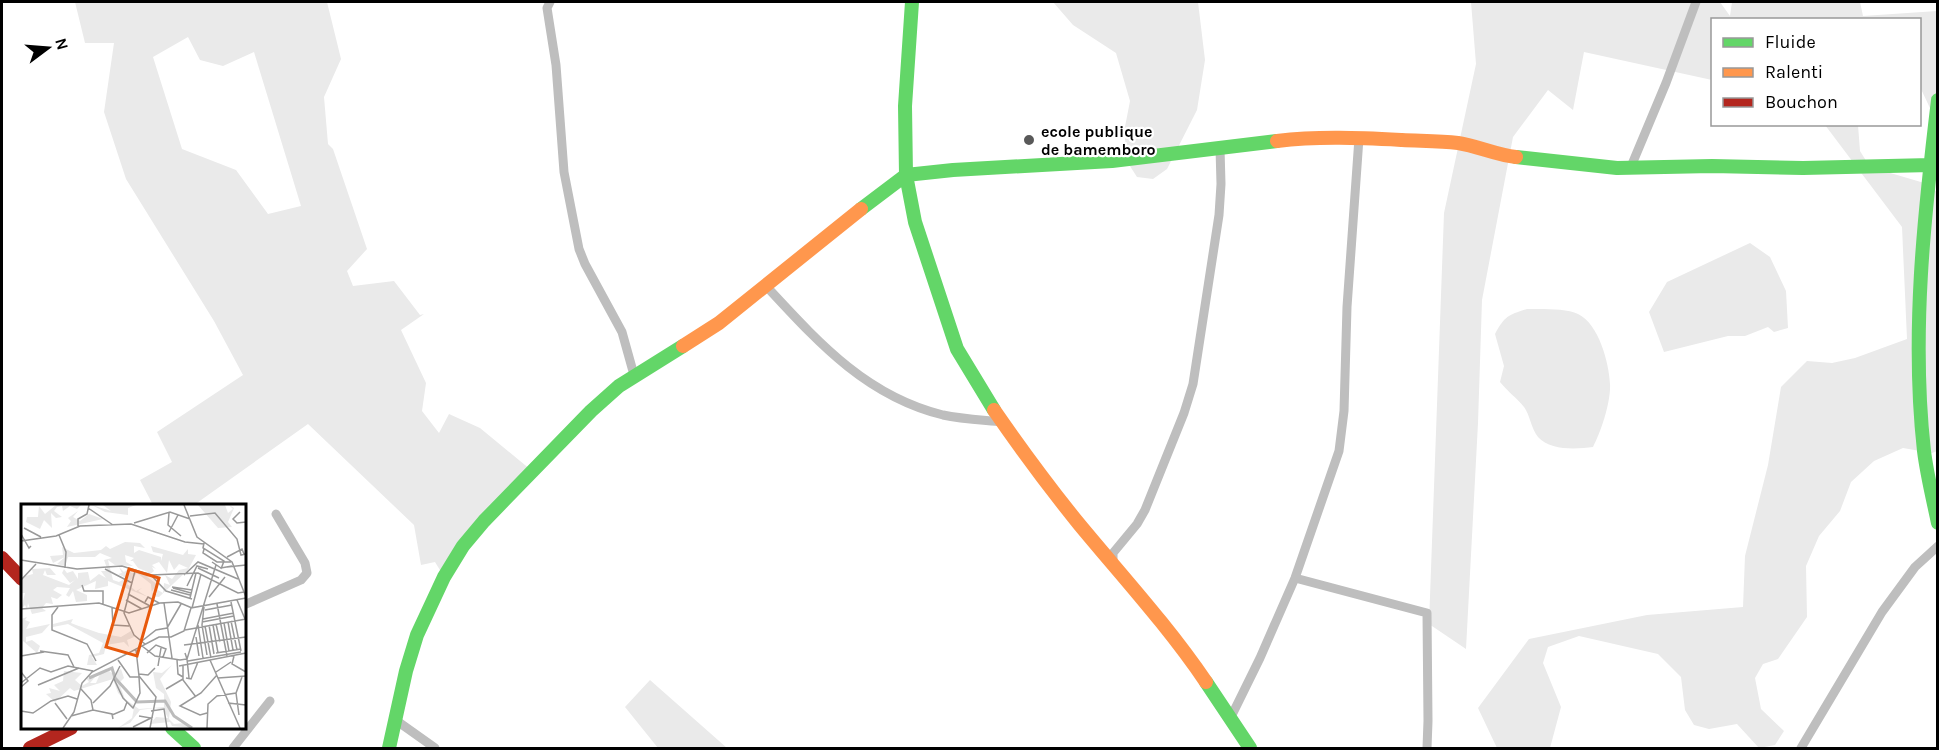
<svg xmlns="http://www.w3.org/2000/svg" width="1939" height="750" font-family="Karla,sans-serif">
	<style>
		.green { fill: #eaeaea; fill-rule: evenodd }
		.lines { fill: none; stroke-linecap: round; stroke-linejoin: round }
		.street { stroke: #bebebe; stroke-width: 9 }
		.fast { stroke: #63d668; stroke-width: 14 }
		.slow { stroke: #ff974d; stroke-width: 14 }
		.jam { stroke: #b3261e; stroke-width: 14 }
		.poi-dot { fill: #595959; stroke: #fff; stroke-width: 2 }
		.labels { text-anchor: middle; dominant-baseline: central; stroke-width: 4.5; stroke-linejoin: round; paint-order: stroke }
		.poi-label { font-size: 16px; font-weight: bold; fill: #000; stroke: #fff; text-anchor: start }
		.inset-river { fill: none; stroke: #bcbcbc; stroke-width: 3 }
		.inset-road { fill: none; stroke: #999; stroke-width: 1.5 }
		.view { fill: #e8590c; fill-opacity: 0.15; stroke: #e8590c; stroke-width: 3 }
		.inset-edge { fill: none; stroke: #000; stroke-width: 3 }
	</style>
	<rect width="100%" height="100%" fill="#fff"/>
	<path class="green" d="M75 2H327L341 59 324 97 328 144 333 149 367 249 347 271 353 286 394 281 420 315 424 314 401 330 426 383 422 411 439 433 449 414 480 428 531 470 443 575 435 562 421 565 414 525 308 424 194 505H153L140 480 172 462 157 432 243 375 214 321 126 179 104 112 114 43H85ZM188 37 200 60 223 66 254 52 301 206 268 214 236 170 182 149 153 57Z
		M1053 2H1198L1205 60 1197 110 1167 169 1153 179 1137 177 1128 163 1124 132 1130 101 1116 53 1073 25Z
		M1471 2H1720L1730 16 1732 2H1860L1863 16 1937 11V123L1921 89 1920 20H1712V80L1584 52 1573 110 1548 90 1513 137 1482 300 1478 423 1466 649 1429 624 1444 213 1476 64Z
		M1825 125H1858L1860 151 1870 167 1931 185 1937 193V451L1932 453 1903 448 1874 461 1851 482 1840 511 1819 536 1806 566 1807 617 1778 659 1763 664 1755 678 1761 709 1784 731 1775 745 1759 748 1737 724 1709 729 1694 725 1685 710 1681 677 1658 654 1579 636 1548 647 1543 663 1561 707 1550 748H1497L1478 708 1529 639 1647 615 1743 607 1745 556 1768 465 1781 387 1807 361 1832 363 1855 358 1907 339 1902 227Z
		M1750 243 1770 257 1786 291 1788 328 1774 332 1768 327 1745 336H1728L1664 352 1649 312 1667 282Z
		M1527 309C1540 309 1566 308 1578 314 1599 324 1609 363 1610 384 1611 402 1601 432 1593 447 1577 449 1550 451 1538 437 1531 428 1530 415 1524 407 1517 398 1508 392 1500 382L1504 366 1495 334C1505 316 1508 315 1527 309Z
		M650 680 727 748H658L625 707Z"/>
	<g class="lines">
		<path class="street" d="M550 2 547 8 556 65 564 172 579 249 585 264 622 332 634 375
			M1630 169 1666 83 1696 2
			M767 287C818 342 866 396 943 415 962 419 983 420 1002 422
			M1113 563V553L1137 524 1145 510 1184 413 1193 384 1219 215 1221 184 1220 148
			M1295 578 1427 613 1428 721 1427 748
			M244 605 301 580 307 573 305 563 276 514
			M1230 719 1260 658 1295 578 1339 451 1344 411 1347 307 1359 138
			M397 721 435 748
			M233 748 270 701
			M1801 748 1882 612 1915 567 1938 546"/>
		<path class="fast" d="M912 2 905 106 906 175 915 222 957 349 994 410
			M1938 100C1924 216 1911 335 1924 451 1927 475 1933 499 1938 523
			M1516 157 1617 168 1712 166 1803 168 1931 165
			M861 209 906 175 953 170 1112 161 1277 141
			M1206 682 1250 748
			M172 728 194 748
			M389 748 406 671 417 635 444 577 463 546 484 521 591 411 619 386 683 346"/>
		<path class="slow" d="M1277 141C1319 136 1360 138 1402 140 1421 141 1440 141 1458 143 1478 146 1496 155 1516 157
			M683 346 719 323 861 209
			M994 410C1021 449 1049 487 1079 524 1122 576 1168 626 1206 682"/>
		<path class="jam" d="M2 558 22 579
			M30 748 71 728"/>
	</g>
	<circle class="poi-dot" cx="1029" cy="140" r="6"/>
	<g class="labels">
		<g class="poi-label">
			<text x="1041" y="131">ecole publique<tspan x="1041" dy="18">de bamemboro</tspan></text>
		</g>
	</g>
	<g transform="translate(21 504)">
		<rect width="225" height="225" fill="#fff"/>
		<path d="M35 1H60L56 5 49 2 42 7 41 2 36 3 33 7 41 13 35 14 30 9 31 24 23 16 19 25 5 18 6 13H17L18 2 24 10ZM71 1 90 7 82 1H115L107 4V11L84 8ZM177 1H204L207 9 212 5 208 1 213 4 207 18 211 23 197 24ZM57 7 52 13 59 17 68 10 82 15 46 23 50 17 47 14ZM104 38 119 39 124 44 113 42V49L118 46 140 53V57L142 50 132 48 130 42 162 51 167 45V50L175 51 167 66 138 93 131 92 130 80 116 69 106 80 115 87 121 84 117 87 127 93 87 77V82L74 85 75 77 55 86 66 91V97L55 98 52 87 48 93 45 91 49 84 36 83 32 86 41 91 36 95 30 93 32 100 25 99 21 104 25 107 11 110 7 99 6 105 4 101 0 105 4 89H0V68L1 73 12 70 11 65 29 64 35 71H26L24 66 22 71 48 81 54 76 49 79 41 69 43 65 46 69 52 67 57 75V69L67 68 69 77 78 70 85 74 80 67H87L83 56 91 54 79 49 74 53H47L44 62 36 60 44 53 32 59 29 52 42 51 41 43 53 49 80 46 85 42 89 45ZM104 51 113 54 109 57H112L117 64 127 68 110 69 112 66 108 64 103 68 98 63 101 69 97 70 105 74 98 78 92 76 87 56 94 61 112 62 105 58ZM148 56 153 66 158 60 167 64 158 66 151 75 144 71 149 81 143 79 142 89 135 85 136 90 130 89 136 80 126 73 133 67 131 63 135 65 131 61 138 58 146 69ZM6 113 4 116 9 118 5 125 29 120 21 129 5 133V138L11 136 19 142 16 149 2 137 0 115ZM52 115 50 119 55 121 78 129 100 133 110 127 113 133 106 136 108 143 103 138 85 141 83 150 71 153 76 161H66L68 151 78 149 82 139 47 120 32 123V120ZM151 161 139 175 150 198 148 215 153 220 163 219 173 224 151 222 149 218 129 220 135 213 147 214 143 206 134 204 119 206 109 219 97 224 111 214 113 204 97 189 92 175 53 187 49 184 34 198 25 190 30 189 28 184 39 187 33 181 42 177 43 167 61 169 54 176 61 182 68 178 65 174 74 173 69 179H75L79 170 88 167 92 170 100 165 103 174 98 179 104 195 118 205 143 203V190L135 184 132 168 141 169Z" fill="#eaeaea" fill-rule="evenodd"/>
		<path class="inset-river" d="M68 174 91 164 94 174 116 198 144 197 153 212 171 224"/>
		<path class="inset-road" d="M163 1 176 33 211 58 225 93M67 4 92 21M219 8 212 15 216 19 225 18M148 9 147 21 160 32M169 12 194 9 216 35 220 51 225 50M113 19 149 8 169 15M57 22V15L66 10 68 1M3 24 20 33M148 28 157 11M0 30 8 44 10 42M38 31 45 48 44 64M0 37 35 32 59 22 110 20 164 38 183 40M183 39 182 44 203 57 200 65M183 45 182 49 196 58H210M206 53 221 45 223 50M0 56 56 65 101 62 130 71 177 69 217 89 223 88M191 58 200 64 211 62M206 63 225 61M177 64 198 74M84 65 111 79M114 67 103 109 113 131 124 140M130 71 145 87 171 95M163 71 177 58 217 75M0 76 15 60M61 81 63 87H82V100M166 82 176 62 187 65M151 83 171 86M152 84 170 89M150 86 169 91M107 90 129 102M188 93 204 73M169 94 175 69M105 96 121 105M216 96 224 115M124 98 127 93 138 99M210 98 220 147M143 99 151 154M196 100 206 152M37 103 31 111V126L66 140 75 157M183 103 181 121 186 151M91 104 92 121 108 122M171 104 180 70M0 105 78 99 108 109 139 99 157 98 171 104M184 106 211 101M182 115 213 109M210 117 216 146M181 118 213 112M207 118 212 146M203 119 208 147M195 120 199 138M177 121 182 154M188 121 193 150M192 121 197 149M184 122 190 154M164 126 225 115M175 133 178 152M121 137 135 126 146 124 160 100M163 141 225 133M121 142 134 152 159 156 166 155 164 149M115 146 118 172 135 193 129 224M19 147 47 151 53 163M126 149 135 141 145 145 142 153M195 149 220 145M0 152 23 148M213 152 211 160 225 168M97 156 109 173H118M156 156 157 170 162 173M189 156 219 224M167 157 220 148M162 161V176L175 193M137 162 140 144M158 162 225 149M0 168 7 177 0 183M195 168 210 158M118 170 127 171 134 164M165 174 170 175 177 158M168 174 166 155 195 61M197 174 225 172M93 175 102 194 112 204 119 189 118 173M0 179 19 164 30 168 47 162 72 167M17 181 58 164M60 185 70 196 72 206M145 185 162 175M215 189 218 211M34 199 46 215M72 199 89 182 99 162M207 199 225 201M0 207 12 209 30 197 47 192 56 195M130 207 143 205 146 224M186 209 179 211 159 202 180 189 196 171M91 211 103 206 106 198M50 212 72 206 91 210 92 215M112 223 130 214 118 212M42 224 53 208 61 179 71 168 138 133H150L163 127 170 104 225 94M186 224 187 200 196 192 215 189 221 173"/>
		<path class="view" d="M108 65 138 74 116 152 85 143Z"/>
		<rect width="225" height="225" class="inset-edge"/>
	</g>
	<rect width="1939" height="750" fill="none" stroke="#000000" stroke-width="6"/>
	<rect x="1711" y="18" width="210" height="108" fill="#ffffff" stroke="#999999" stroke-width="1.5"/>
	<rect x="1723" y="38" width="30" height="9" fill="#63d668" stroke="#999999" stroke-width="1.5"/>
	<text x="1765" y="48" font-size="18" fill="#000000">Fluide</text>
	<rect x="1723" y="68" width="30" height="9" fill="#ff974d" stroke="#999999" stroke-width="1.5"/>
	<text x="1765" y="78" font-size="18" fill="#000000">Ralenti</text>
	<rect x="1723" y="98" width="30" height="9" fill="#b3261e" stroke="#999999" stroke-width="1.5"/>
	<text x="1765" y="108" font-size="18" fill="#000000">Bouchon</text>
	<g transform="translate(48 48) rotate(74)" stroke="#ffffff" stroke-width="4.5" paint-order="stroke">
	<path d="M0-4.5L10 22L0 15L-10 22Z" fill="#000000"/>
	<text y="-9" font-size="16" font-weight="bold" text-anchor="middle" fill="#000000">N</text>
	</g>
</svg>
